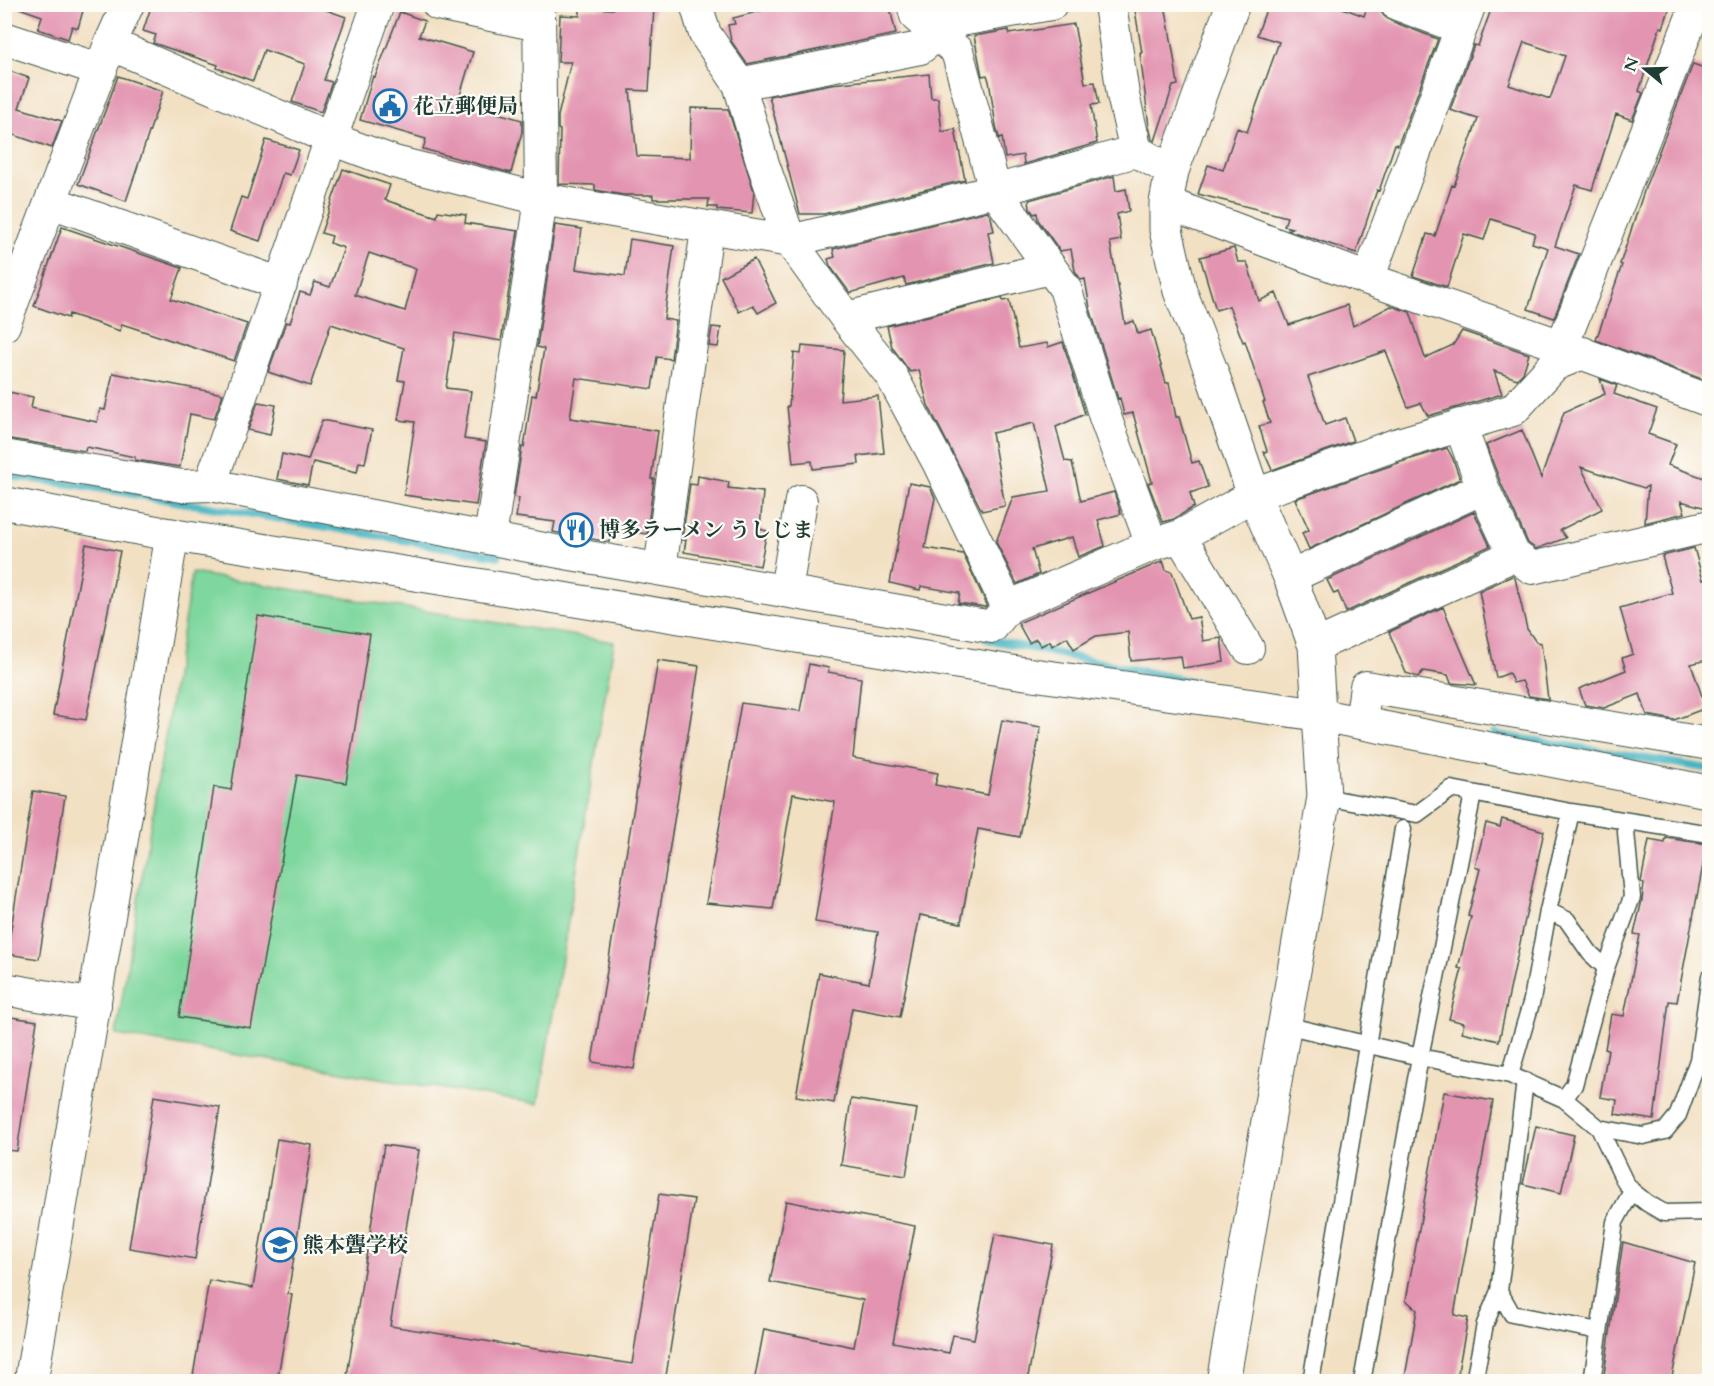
<svg xmlns="http://www.w3.org/2000/svg" width="1714" height="1386" font-family="Cardo,'Noto Serif JP',serif">
	<style>
		.green { fill: #7ed79d; stroke: #4e8a68; stroke-width: 1.5 }
		.lines { fill: none; stroke-linecap: round; stroke-linejoin: round }
		.stream { stroke: #47b5c3; stroke-width: 8 }
		.building { fill: #e394b1; fill-rule: evenodd }
		.service-casing { stroke: #3f5549; stroke-width: 19 }
		.minor-casing { stroke: #3f5549; stroke-width: 34 }
		.tertiary-casing { stroke: #3f5549; stroke-width: 35 }
		.service { stroke: #fff; stroke-width: 16 }
		.minor { stroke: #fff; stroke-width: 32 }
		.tertiary { stroke: #fff; stroke-width: 33 }
		.labels { text-anchor: middle; dominant-baseline: central; stroke-width: 4.5; stroke-linejoin: round; paint-order: stroke }
		.poi-label { font-size: 21px; font-weight: bold; fill: #1f3d34; stroke: #fdfcf7; text-anchor: start }
	</style>
	<rect width="100%" height="100%" fill="#fdfcf7"/>
	<filter id="ink" filterUnits="userSpaceOnUse"><feTurbulence type="fractalNoise" baseFrequency=".0167" numOctaves="2"/><feDisplacementMap in="SourceGraphic" scale="12" xChannelSelector="R" yChannelSelector="G"/><feConvolveMatrix kernelMatrix="1 2 1 2 8 2 1 2 1" color-interpolation-filters="sRGB"/></filter>
	<filter id="wash" filterUnits="userSpaceOnUse"><feTurbulence type="fractalNoise" baseFrequency=".008" numOctaves="4" result="noise"/><feDisplacementMap in="SourceGraphic" scale="24" xChannelSelector="R" yChannelSelector="G"/><feGaussianBlur stdDeviation="1.35" result="paint"/><feColorMatrix in="noise" values="0 0 0 0 0 0 0 0 0 0 0 0 0 0 0 0 0 1.4 0 .05"/><feComposite in="paint" operator="in"/></filter>
	<g filter="url(#wash)">
		<rect width="100%" height="100%" fill="#f2e0c3"/>
		<path class="green" d="M192 573 614 642 538 1104 116 1035Z"/>
		<g class="lines">
			<path class="stream" d="M4 475 80 485 498 556
				M987 639 1198 683
				M1494 734 1710 769"/>
		</g>
		<g id="blocks">
			<path class="building" d="M19 4H85L78 28 72 26 68 39 38 29 42 16 19 8Z
				M152 4H169L192 12 194 4H309L346 17 324 80 332 82 321 112 292 102 305 64 264 50 253 81 217 68 218 65 153 43 156 35 143 31Z
				M613 4H646V7H654L649 91 630 90 637 156 690 158 691 108 728 109 754 191 752 213 717 210V207H708L709 199H653V195H623L595 190V185L559 184 560 130 558 129V116L571 62H558L560 15 580 16V8L613 9Z
				M789 4H889L896 34 747 64 731 41 728 25 735 24 733 18Z
				M1134 4H1165L1173 51 1178 85 1173 86 1155 141 1152 139 1149 126 1140 53H1142Z
				M1268 4H1332L1364 16 1367 7 1381 11 1384 16 1391 21 1438 39 1398 145 1395 144 1379 191 1377 190 1356 253 1288 230 1292 228 1284 226 1287 217 1198 194 1208 165 1223 170 1237 128 1247 132 1279 42 1257 35Z
				M1493 4H1671L1663 28 1660 27 1639 91 1643 93 1632 120 1616 114 1592 190 1576 185 1555 246 1579 254 1554 318 1528 309 1548 248 1532 243 1535 233 1491 219 1484 240 1464 234 1447 287 1413 276 1427 234 1435 236 1452 185 1454 186 1478 119 1450 110 1474 45 1478 46ZM1524 42 1565 56 1550 99 1509 85Z
				M400 12 425 21 419 36 473 52 458 102 522 120V132L511 173 423 149 426 139 360 120 373 76 375 77Z
				M1074 24 1085 83 1095 82 1099 104 1091 105 1097 143 1024 164 1023 155 1005 158 1002 137 999 138 996 126 989 81 987 75 982 76 974 36 1009 30V34Z
				M1693 64 1710 70V382L1596 340 1622 265 1620 264 1646 185Z
				M4 69 29 78 19 108 62 121 52 148 11 134 9 140H4Z
				M929 74 931 98H938L942 132 955 129 965 180 824 214H800L769 96 831 84Z
				M118 76 163 91 126 201 78 184Z
				M266 140 299 150 290 175 283 173 260 241 230 231 241 197 247 199Z
				M343 169 390 185 385 200 437 217 438 211 466 215 465 223 518 231 501 341 455 333 446 388 471 391 464 439 486 442 476 505 404 495 415 422 398 420 405 381 398 380 404 348 331 324 310 386 268 372 286 322 290 323 300 292 310 295 315 282 330 287 344 248 330 243 332 236 321 233ZM369 253 416 269 405 311 355 295Z
				M1114 176 1116 191 1126 189 1129 211 1117 214 1121 240 1110 242 1125 324 1134 321 1138 334 1151 330 1166 383H1169L1176 417H1179L1192 463 1199 461 1208 487 1190 493 1194 507 1174 519 1163 522 1148 483 1152 482 1133 413 1124 415 1120 398 1118 399 1090 308 1085 279 1081 280 1075 271 1071 249 1060 251 1038 220 1037 213 1034 214 1030 209 1029 200Z
				M987 211 991 217 994 231 988 232 994 263 906 285 904 278 850 293 830 266 828 259 835 257 833 249Z
				M555 225 582 229 576 269 625 276 630 239 674 246 664 319 676 321 671 359 657 357 652 389 576 378 570 418 658 431 651 479H654L647 534 611 529 609 542 553 532 555 522 516 517 519 498 514 497 522 447H524L532 395 536 396 544 349 537 347Z
				M62 227 182 268 171 299 247 324 234 361 122 324 120 331 69 314 68 318 34 306Z
				M1234 248 1238 262H1247L1259 301 1276 293 1289 325 1347 305 1353 326 1391 306 1410 312 1425 358 1453 345 1462 331 1529 354 1523 373 1517 379 1494 371 1502 394 1428 416 1421 403 1408 407 1386 351 1308 377 1325 425 1345 418 1353 441 1272 470 1264 452 1267 451 1259 426 1270 423 1263 402H1265L1245 341 1243 342 1229 306 1216 310 1200 257Z
				M754 259 776 303 758 313 753 305 739 312 721 277Z
				M1002 298 1003 301 1009 300 1019 348 1047 343 1048 347 1063 342 1085 414 1056 427 1065 461 1072 462 1081 501 1114 492 1121 514 1098 520 1105 546 1078 557 1072 537 1032 549 1039 574 1017 584 996 542 1013 497 1050 491 1034 423 992 433 1005 506 982 511 928 405 919 370 910 372 892 347 887 326Z
				M712 327 721 328 718 347 709 346Z
				M802 346 844 350 840 400 878 396 884 453 858 456 859 464 813 469 812 461 793 463 787 406H789L794 353 801 354Z
				M113 373 223 394 214 419 190 414 180 467 135 460V457L86 447 85 451 4 438V391L33 397 31 408 97 422 100 409 105 410Z
				M1600 379 1617 385 1614 394 1657 409 1648 434 1676 444 1668 465 1710 480V509L1681 501 1685 513 1645 523 1648 486 1644 488 1581 467 1602 509 1560 530 1566 538 1536 549 1528 543 1500 481 1486 445 1522 430 1541 478 1564 412 1605 394Z
				M258 402 276 405 270 435 248 430Z
				M322 420 372 430 365 463 359 462 357 472 313 462 308 485 277 479 282 454 308 460Z
				M1447 448 1453 459 1460 479 1309 549 1302 533 1309 530 1295 499 1401 462Z
				M698 476 729 482 728 488 763 492 760 529 767 531 760 566 684 552 686 540H682L690 484 697 485Z
				M909 483 930 487 935 498 925 548 963 554 987 605 985 607 958 603 960 593 921 586 920 590 890 583Z
				M1474 512 1490 546 1346 612 1338 592 1334 594 1327 580Z
				M86 544 120 551 86 720 53 715Z
				M1694 548 1703 580 1710 578V659L1691 664 1706 708 1674 720 1647 715 1640 694 1604 708 1585 705 1579 689 1626 670 1622 658 1633 654 1620 608 1672 593 1662 556Z
				M1163 561 1166 570 1172 572 1189 619 1199 617 1203 641 1221 638 1224 662 1183 668 1181 656 1131 661 1128 632 1096 636 1074 649 1067 637 1052 646 1050 641 1041 646 1036 639 1029 643 1018 623Z
				M1512 576 1515 578 1527 629 1536 642 1541 643 1548 699 1529 696 1522 681 1513 683 1509 673 1496 678 1479 591Z
				M1443 607 1476 685 1451 683 1448 675 1423 671 1418 677 1406 673 1389 632Z
				M258 616 370 634 346 783 297 775 251 1028 179 1017 214 787 231 790Z
				M658 660 699 666 634 1069 592 1062Z
				M809 664 829 668 828 672 861 678 853 758 938 773 935 785 988 795 1002 720 1041 727 1020 837 978 829 961 923 920 915 900 1017 852 1008 834 1103 796 1096 819 973 869 983 878 932 815 922 835 802 793 794 773 909 706 903 741 703 800 711Z
				M33 791 65 796 39 959 7 954Z
				M1502 819 1544 831 1499 1041 1462 1032 1464 1023 1449 1019 1462 969 1458 968 1471 917 1468 916 1480 869 1475 867 1486 823 1500 827Z
				M1666 838 1707 844 1677 1002 1669 1001 1654 1120 1615 1114 1617 1100 1600 1097 1608 1050 1605 1049 1611 1014 1624 1016 1640 935 1634 934 1642 900 1644 884 1641 882 1649 840 1665 843Z
				M4 1016 37 1021 17 1151 4 1150Z
				M1444 1092 1493 1101 1454 1315 1468 1318 1456 1382H1404L1417 1310 1406 1300Z
				M154 1096 220 1107 195 1259 129 1248Z
				M851 1099 917 1109 906 1176 841 1165Z
				M1536 1126 1574 1135 1561 1193 1523 1184Z
				M277 1139 312 1145 288 1294 292 1295 277 1382H192L209 1280 253 1288Z
				M384 1145 419 1150 390 1326 632 1364 659 1194 694 1199 665 1382H346Z
				M786 1201 915 1226 893 1342 949 1353 953 1335 974 1339 995 1234 1053 1245 1027 1382H754L764 1329 854 1347 863 1300 770 1282Z
				M1623 1242 1695 1263 1671 1382H1603Z"/>
		</g>
	</g>
	<g filter="url(#ink)">
		<use href="#blocks" fill-opacity="0" stroke="#3f5549" stroke-width="1.5"/>
		<g class="lines">
			<defs>
				<path id="service" d="M1324 797 1417 814 1451 789 1571 812 1710 834
					M1548 911 1567 920 1590 953 1606 968
					M1285 1025 1420 1057 1510 1075 1564 1099 1599 1128 1625 1182 1632 1191 1647 1203 1664 1213 1710 1212
					M1510 1075 1532 1000 1548 911 1571 812
					M1525 1081 1499 1291 1512 1314 1599 1331
					M1564 1099 1574 1085 1606 968 1632 897 1625 821
					M1599 1128 1643 1136 1665 1131 1678 1115 1698 1060 1710 976
					M1311 1382 1403 829
					M1362 1382 1420 1057 1473 794
					M1474 1382 1485 1324 1499 1291
					M1592 1382 1615 1222 1632 1191"/>
				<path id="minor" d="M438 4 539 25
					M696 4 705 34 739 84 763 164 790 241 846 318 891 375 939 464 1008 607
					M913 4 916 16 957 51 995 191 1065 288 1105 417 1152 545
					M1110 4 1123 95 1136 151
					M1397 4 1461 28
					M4 38 101 70
					M110 44 332 139 394 162 541 199 790 241 995 191 1136 151 1172 171
					M739 84 920 48 955 21 1051 4
					M51 202 281 284
					M1166 203 1368 279 1562 346 1710 401
					M1368 279 1470 4
					M846 318 1050 268
					M4 325 110 44 128 4
					M1562 346 1697 4
					M4 456 182 486 210 485 565 553 992 627 1008 607 1152 545 1180 536 1254 495 1395 445 1513 410 1554 365 1583 353
					M210 485 378 4
					M4 503 172 535 1015 672 1320 715 1710 792
					M1180 536 1248 648
					M490 538 541 199 539 4
					M1514 555 1532 568 1710 526
					M660 569 707 229
					M1290 577 1483 488
					M786 590 801 501
					M1315 646 1514 555 1483 488 1460 425
					M1361 722 1366 687 1710 744
					M4 989 95 1005"/>
				<path id="tertiary" d="M31 1382 172 535
					M1223 1382 1324 797 1315 646 1290 577 1254 495 1212 373 1180 291 1166 230V203L1172 171 1233 4"/>
			</defs>
			<use href="#service" class="service-casing"/>
			<use href="#minor" class="minor-casing"/>
			<use href="#tertiary" class="tertiary-casing"/>
			<use href="#service" class="service"/>
			<use href="#minor" class="minor"/>
			<use href="#tertiary" class="tertiary"/>
		</g>
	</g>
	<defs>
		<symbol id="civic-ring" viewBox="-11 -11 22 22"><circle r="9.5" fill="#fdfcf7" stroke="#1f6fb2" stroke-width="1.5"/><path d="M-.6-6.5H3V-4.5H.6V-3L4-1V1h2V6H-6V1h2V-1L-.6-3ZM-1.2 2.5V6h2.4V2.5Z" fill="#1f6fb2"/></symbol>
		<symbol id="restaurant-ring" viewBox="-11 -11 22 22"><circle r="9.5" fill="#fdfcf7" stroke="#1f6fb2" stroke-width="1.5"/><path d="M-5-6h1v4h1v-4h1v4h1v-4h1v5L-1.5 .5V6h-2V.5L-5-1ZM5-6V6H3V1.5H1.5Q1.5-4 5-6Z" fill="#1f6fb2"/></symbol>
		<symbol id="school-ring" viewBox="-11 -11 22 22"><circle r="9.5" fill="#fdfcf7" stroke="#1f6fb2" stroke-width="1.5"/><path d="M0-5L7-2L0 1L-7-2ZM-4 1L0 2.5L4 1V4Q0 6-4 4Z" fill="#1f6fb2"/></symbol>
	</defs>
	<g fill-rule="evenodd">
		<use href="#civic-ring" x="371" y="87" width="38" height="38"/>
		<use href="#restaurant-ring" x="557" y="511" width="38" height="38"/>
		<use href="#school-ring" x="261" y="1226" width="38" height="38"/>
	</g>
	<g class="labels">
		<g class="poi-label">
			<text x="413" y="106">花立郵便局</text>
			<text x="599" y="530">博多ラーメン うしじま</text>
			<text x="303" y="1245">熊本聾学校</text>
		</g>
	</g>
	<rect width="1714" height="1386" fill="none" stroke="#fdfcf7" stroke-width="24"/>
	<g transform="translate(1645 69) rotate(289)" stroke="#fdfcf7" stroke-width="4.5" paint-order="stroke">
	<path d="M0-4.5L10 22L0 15L-10 22Z" fill="#1f3d34"/>
	<text y="-9" font-size="16" font-weight="bold" text-anchor="middle" fill="#1f3d34">N</text>
	</g>
</svg>
